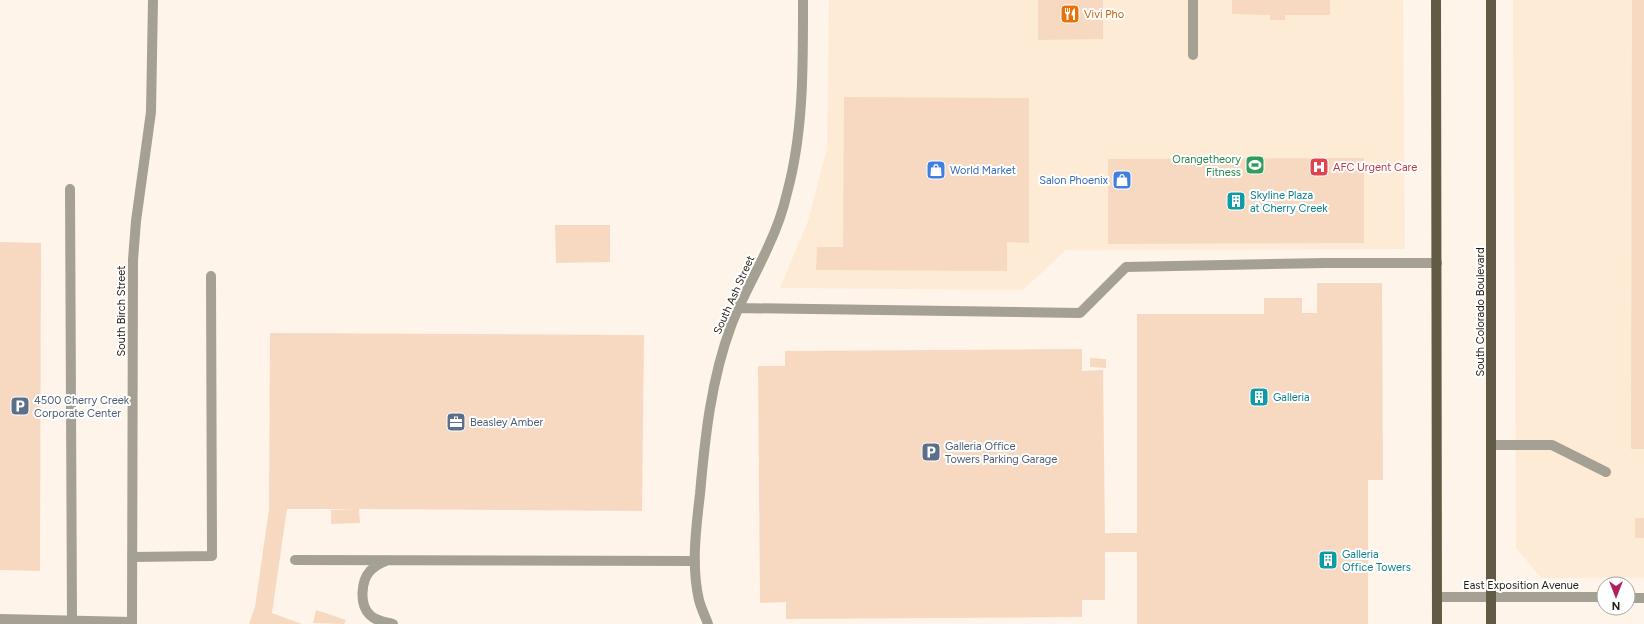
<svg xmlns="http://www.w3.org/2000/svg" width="1644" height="624" font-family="Figtree,sans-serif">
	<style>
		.built { fill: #fdebd6 }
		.building { fill: #f7d9c2 }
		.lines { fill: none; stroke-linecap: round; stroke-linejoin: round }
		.minor { stroke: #a4a094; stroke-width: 10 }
		.major { stroke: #615a45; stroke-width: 10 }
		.labels { text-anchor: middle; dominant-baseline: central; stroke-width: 4; stroke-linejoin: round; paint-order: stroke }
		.food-label { font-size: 11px; fill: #c56008; stroke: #fff; text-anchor: start }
		.leisure-label { font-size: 11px; fill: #27864d; stroke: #fff; text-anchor: end }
		.health-label { font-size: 11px; fill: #be3a42; stroke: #fff; text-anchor: start }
		.shop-label { font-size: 11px; fill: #366cbe; stroke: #fff; text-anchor: start }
		.culture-label { font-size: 11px; fill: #0d838f; stroke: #fff; text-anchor: start }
		.street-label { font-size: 11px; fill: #251c12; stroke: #fff }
		.service-label { font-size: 11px; fill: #4e5e75; stroke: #fff; text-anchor: start }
	</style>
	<rect width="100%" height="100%" fill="#fff4e9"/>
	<path class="built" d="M829 0H1403L1405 249 1066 250 1023 290 780 288 808 221 827 148Z
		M1513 0H1644V578H1541L1516 548Z"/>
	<path class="building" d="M1038 0H1103V39L1038 40Z
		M1232 0H1330V15H1285V20H1270V15L1232 14Z
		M1632 0H1644V449H1631Z
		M844 97 1029 98V243L1007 242V271L816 270 817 247H843Z
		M1364 158V243L1108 244V159Z
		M555 225H610V262L556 263Z
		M0 242 41 243 40 571 0 570Z
		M1317 283H1382L1383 480H1368V624H1137V552H1105V600H1082V617L786 619V602L760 603 758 366H785V351L1082 349V371L1103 370 1105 533H1137V314H1264V298H1302V313H1317Z
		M270 333 644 335 642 511 359 509 360 523 331 524V510L355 509H287L272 613 302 624H249L255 607 269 509Z
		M1090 358 1106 359V368L1090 367Z
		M1635 518H1644V538H1635Z
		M316 610 346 620 344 624 313 623Z"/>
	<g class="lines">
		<path class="minor" d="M1193 55V0
			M70 189 72 620
			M738 308 1080 313 1126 267 1326 263H1437
			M1492 445H1552L1606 472
			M132 557 212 556 211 276
			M295 560 695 561
			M386 561C380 563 375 566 370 571 361 581 359 605 370 615 376 621 385 622 393 624
			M1437 597H1604
			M1628 598H1644
			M0 619 132 622
			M132 624 133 260 136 221 151 112 153 0
			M708 624C705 616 701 608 699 600 691 566 696 528 700 494 705 437 711 380 731 326 741 299 756 274 768 247 776 230 783 211 787 193 804 131 803 63 803 0"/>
		<path class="major" d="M1436 0 1437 624
			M1491 624V0"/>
	</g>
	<defs>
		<symbol id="restaurant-square" viewBox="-11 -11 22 22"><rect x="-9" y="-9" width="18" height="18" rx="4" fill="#e8710a" stroke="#fff"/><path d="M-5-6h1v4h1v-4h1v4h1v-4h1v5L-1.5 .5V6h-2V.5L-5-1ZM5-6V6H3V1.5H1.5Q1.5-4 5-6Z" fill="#fff"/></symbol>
		<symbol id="stadium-square" viewBox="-11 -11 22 22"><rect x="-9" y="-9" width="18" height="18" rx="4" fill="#2e9e5b" stroke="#fff"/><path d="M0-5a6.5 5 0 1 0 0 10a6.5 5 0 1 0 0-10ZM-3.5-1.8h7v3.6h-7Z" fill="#fff"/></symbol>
		<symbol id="hospital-square" viewBox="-11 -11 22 22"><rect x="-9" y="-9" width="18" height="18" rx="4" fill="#e0444e" stroke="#fff"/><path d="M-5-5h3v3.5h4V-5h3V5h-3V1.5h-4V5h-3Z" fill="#fff"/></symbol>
		<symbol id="shop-square" viewBox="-11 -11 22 22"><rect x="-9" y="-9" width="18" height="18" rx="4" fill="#3f7fe0" stroke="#fff"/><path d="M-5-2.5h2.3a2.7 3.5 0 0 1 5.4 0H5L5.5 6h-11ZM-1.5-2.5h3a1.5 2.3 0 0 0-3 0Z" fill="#fff"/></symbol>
		<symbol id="building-square" viewBox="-11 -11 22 22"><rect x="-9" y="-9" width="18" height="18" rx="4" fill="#0f9aa8" stroke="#fff"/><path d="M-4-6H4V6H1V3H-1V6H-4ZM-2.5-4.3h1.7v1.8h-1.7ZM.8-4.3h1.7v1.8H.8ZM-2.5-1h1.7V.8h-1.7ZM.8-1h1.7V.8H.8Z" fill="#fff"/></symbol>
		<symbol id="parking-square" viewBox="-11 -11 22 22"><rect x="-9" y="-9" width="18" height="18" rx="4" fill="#5c6f8a" stroke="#fff"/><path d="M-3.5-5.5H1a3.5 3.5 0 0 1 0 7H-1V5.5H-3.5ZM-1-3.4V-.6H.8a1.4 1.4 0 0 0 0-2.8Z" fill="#fff"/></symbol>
		<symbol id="office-square" viewBox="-11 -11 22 22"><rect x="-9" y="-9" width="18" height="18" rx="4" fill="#5c6f8a" stroke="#fff"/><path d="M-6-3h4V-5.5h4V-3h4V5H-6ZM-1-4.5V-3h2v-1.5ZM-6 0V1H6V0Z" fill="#fff"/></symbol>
	</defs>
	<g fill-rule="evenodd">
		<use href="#restaurant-square" x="1059" y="3" width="22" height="22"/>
		<use href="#stadium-square" x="1244" y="154" width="22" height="22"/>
		<use href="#hospital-square" x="1308" y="156" width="22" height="22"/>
		<use href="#shop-square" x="925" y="159" width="22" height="22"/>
		<use href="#shop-square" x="1111" y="169" width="22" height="22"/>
		<use href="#building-square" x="1225" y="190" width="22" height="22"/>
		<use href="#building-square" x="1248" y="386" width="22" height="22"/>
		<use href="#parking-square" x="9" y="395" width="22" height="22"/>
		<use href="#office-square" x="445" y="411" width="22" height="22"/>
		<use href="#parking-square" x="920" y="441" width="22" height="22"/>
		<use href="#building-square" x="1317" y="549" width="22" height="22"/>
	</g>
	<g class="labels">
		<g class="food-label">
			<text x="1084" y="14">Vivi Pho</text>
		</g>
		<g class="leisure-label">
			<text x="1241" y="159">Orangetheory<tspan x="1241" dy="13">Fitness</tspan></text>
		</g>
		<g class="health-label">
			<text x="1333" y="167">AFC Urgent Care</text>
		</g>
		<g class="shop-label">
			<text x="950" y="170">World Market</text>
			<text x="1108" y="180" text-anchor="end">Salon Phoenix</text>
		</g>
		<g class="culture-label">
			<text x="1250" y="195">Skyline Plaza<tspan x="1250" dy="13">at Cherry Creek</tspan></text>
			<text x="1273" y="397">Galleria</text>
			<text x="1342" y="554">Galleria<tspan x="1342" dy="13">Office Towers</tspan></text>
		</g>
		<g class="street-label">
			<text transform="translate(734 295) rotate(-66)">South Ash Street</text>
			<text transform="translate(121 311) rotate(-90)">South Birch Street</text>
			<text transform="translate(1480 312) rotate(-90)">South Colorado Boulevard</text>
			<text x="1521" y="585">East Exposition Avenue</text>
		</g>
		<g class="service-label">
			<text x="34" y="400">4500 Cherry Creek<tspan x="34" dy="13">Corporate Center</tspan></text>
			<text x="470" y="422">Beasley Amber</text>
			<text x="945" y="446">Galleria Office<tspan x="945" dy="13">Towers Parking Garage</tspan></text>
		</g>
	</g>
	<g transform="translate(1616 596) rotate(180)"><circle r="19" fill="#ffffff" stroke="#a8a4a0"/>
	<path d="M0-3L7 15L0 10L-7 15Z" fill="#ad205b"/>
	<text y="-6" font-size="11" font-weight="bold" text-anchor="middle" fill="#251c12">N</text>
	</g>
</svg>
